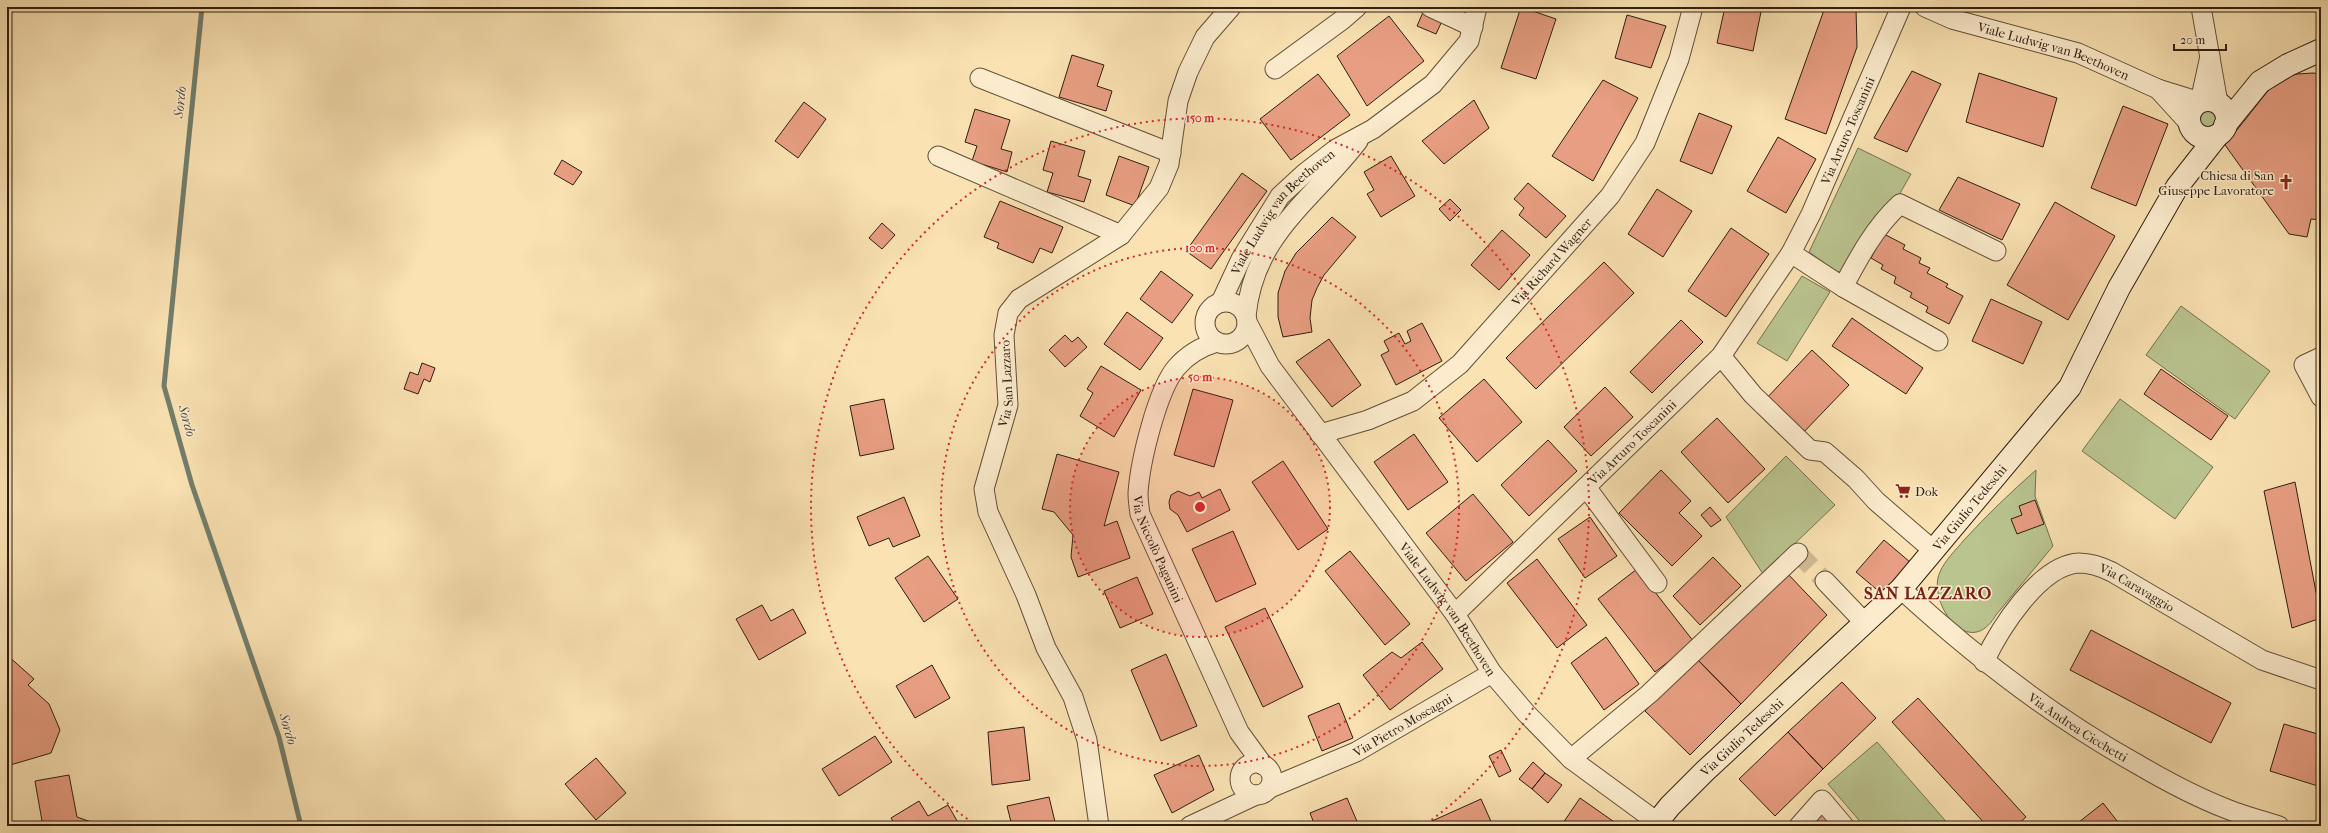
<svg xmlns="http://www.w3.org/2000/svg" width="2328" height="833" font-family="'IM FELL French Canon',serif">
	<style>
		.green { fill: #bac48f; stroke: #747150 }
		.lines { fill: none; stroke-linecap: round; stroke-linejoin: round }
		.stream { stroke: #727e6d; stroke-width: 5 }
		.building { fill: #e89e82; stroke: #2f1e11 }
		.street-tunnel { stroke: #d1bb92; stroke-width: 19; stroke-dasharray: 19 10; stroke-linecap: butt }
		.street-casing { stroke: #624f39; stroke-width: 21 }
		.secondary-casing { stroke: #2f1e11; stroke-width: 24 }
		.street { stroke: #fceccd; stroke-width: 19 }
		.secondary { stroke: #fceccd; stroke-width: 22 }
		.ring { fill: none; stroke: #d62828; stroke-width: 2; stroke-dasharray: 2 4 }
		.labels { text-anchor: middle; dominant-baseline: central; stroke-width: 3; stroke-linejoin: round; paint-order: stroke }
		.street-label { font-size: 13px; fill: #2f1e11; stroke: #fceccd }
		.poi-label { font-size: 13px; fill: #2f1e11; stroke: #fceccd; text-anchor: end }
		.water-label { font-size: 14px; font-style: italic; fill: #504e3f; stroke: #fceccd }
		.district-label { font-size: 17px; font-weight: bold; letter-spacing: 1px; fill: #7a1f14; stroke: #fceccd }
		.centre { fill: #d62828; stroke: #fceccd; stroke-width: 2 }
		.ring-label { font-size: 12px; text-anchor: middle; font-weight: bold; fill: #d62828; stroke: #fceccd; stroke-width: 3; stroke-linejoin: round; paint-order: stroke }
	</style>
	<rect width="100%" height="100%" fill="#fae2b2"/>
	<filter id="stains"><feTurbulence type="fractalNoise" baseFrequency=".005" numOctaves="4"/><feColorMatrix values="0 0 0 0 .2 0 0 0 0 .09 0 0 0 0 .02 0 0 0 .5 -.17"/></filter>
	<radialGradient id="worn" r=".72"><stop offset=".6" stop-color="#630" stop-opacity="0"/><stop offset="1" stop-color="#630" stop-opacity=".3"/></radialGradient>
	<path class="green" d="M2208 104 2221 111 2224 115 2207 136 2197 131 2193 117 2198 108Z
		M1858 148 1911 174 1899 195 1876 223 1844 271 1837 272 1809 252Z
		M1802 276 1830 292 1787 361 1757 343Z
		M2181 306 2270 371 2235 419 2146 355Z
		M2120 399 2213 467 2175 519 2082 451Z
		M1786 456 1835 505 1763 574 1726 517Z
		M2036 470 2035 496 2053 546 1996 615C1968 663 1926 600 1940 572 1945 560 1956 550 1964 540 1987 515 2011 492 2036 470Z
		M1877 742 1950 826H1864L1828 784Z"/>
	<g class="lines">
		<path class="stream" d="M202 7 164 386 192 485 279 737 301 826"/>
	</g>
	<path class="building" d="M1521 7 1556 19 1536 79 1501 68Z
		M1725 7H1762L1753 51 1717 43Z
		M1856 9 1857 47 1826 134 1785 119 1824 10Z
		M1424 10 1443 19 1436 34 1417 26Z
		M1627 15 1666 26 1651 68 1615 58Z
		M1389 16 1424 61 1367 106 1337 56Z
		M1072 55 1104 65 1097 86 1112 91 1106 111 1059 97Z
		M1912 71 1941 84 1907 152 1874 138Z
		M1979 73 2057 98 2043 147 1966 122Z
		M2313 73 2321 74V220L2311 219 2307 237 2289 234 2225 145 2267 92 2279 80 2297 74Z
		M1318 74 1350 115 1291 160 1260 119Z
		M1603 80 1638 98 1593 181 1552 156Z
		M1474 100 1489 128 1444 164 1422 141Z
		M804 102 826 119 798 158 775 141Z
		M2123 106 2168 124 2136 206 2091 188Z
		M975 109 1010 120 1001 149 1012 152 1007 172 972 161 977 146 965 142Z
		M1699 113 1732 126 1712 174 1680 161Z
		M1778 137 1816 159 1786 213 1747 191Z
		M1051 141 1085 151 1078 176 1091 180 1084 202 1047 192 1053 173 1043 170Z
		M1119 156 1149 167 1135 206 1106 195Z
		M1391 156 1415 196 1381 217 1367 194 1374 190 1364 172Z
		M562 160 582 172 573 185 554 174Z
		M1242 173 1267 191 1211 269 1186 251Z
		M1958 177 2020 204 2002 240 1939 210Z
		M1528 183 1566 216 1546 238 1519 215 1524 208 1514 199Z
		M1657 189 1692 211 1663 257 1628 234Z
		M1450 199 1461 210 1450 221 1439 209Z
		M1000 201 1063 227 1052 253 1040 248 1033 263 997 248 999 243 984 237Z
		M2055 202 2115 236 2068 320 2007 285Z
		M1332 217 1356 237 1324 275 1317 288 1312 300 1310 318 1312 332 1283 337 1278 317V293L1285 271 1296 253Z
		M882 223 895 235 882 249 869 238Z
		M1731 228 1769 254 1726 317 1688 291Z
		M1502 230 1530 255 1499 290 1471 265Z
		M1884 234 1905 245 1903 249 1921 258 1919 263 1930 268 1927 273 1948 284 1946 287 1963 296 1949 324 1926 312 1928 307 1910 297 1912 293 1894 283 1896 277 1881 269 1883 265 1871 258Z
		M1604 262 1634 293 1536 389 1506 358Z
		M1161 271 1193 295 1172 323 1140 299Z
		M1991 299 2042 322 2023 364 1972 341Z
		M1127 312 1163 338 1140 370 1104 344Z
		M1852 318 1923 368 1906 394 1832 346Z
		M1681 320 1703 342 1652 393 1630 372Z
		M1422 323 1442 361 1396 385 1381 355 1389 351 1384 341 1399 333 1405 344 1411 341 1407 331Z
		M1065 335 1072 342 1078 337 1087 347 1065 367 1049 350Z
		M1329 339 1361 385 1332 407 1296 362Z
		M1812 350 1849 385 1801 435 1765 400Z
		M422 363 435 368 430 382 424 379 418 394 404 389 410 372 418 375Z
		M1101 366 1141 390 1114 437 1080 416 1093 393 1087 389Z
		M2161 369 2228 416 2211 440 2144 394Z
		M1484 379 1522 422 1477 462 1439 418Z
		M1605 387 1633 417 1591 456 1564 427Z
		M1193 389 1233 400 1214 467 1174 455Z
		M884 399 894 449 860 456 850 406Z
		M1717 418 1765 469 1728 503 1681 452Z
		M1414 434 1448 482 1408 510 1374 462Z
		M1548 440 1577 471 1529 516 1501 485Z
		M1057 454 1119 472 1104 526 1117 521 1130 558 1078 577 1071 557 1073 535 1054 512 1042 509Z
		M1283 461 1328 529 1298 550 1252 482Z
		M1661 470 1691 501 1679 513 1702 536 1672 566 1619 513Z
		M2295 482 2321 618 2292 628 2264 491Z
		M1220 489 1230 510 1187 532 1178 515 1170 509 1169 502 1171 495 1178 491 1190 496 1199 492 1202 498Z
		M1473 494 1513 542 1466 581 1426 533Z
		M904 497 920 536 893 547 889 538 869 546 857 517Z
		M2035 500 2044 524 2017 534 2011 519 2022 515 2019 506Z
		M1710 507 1721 520 1711 527 1701 515Z
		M1590 517 1617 556 1585 578 1558 539Z
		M1233 531 1256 584 1216 602 1192 549Z
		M1884 540 1910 562 1882 594 1856 572Z
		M1350 551 1410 624 1385 645 1325 571Z
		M928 556 958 599 924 622 895 578Z
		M1713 557 1741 586 1700 625 1673 596Z
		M1537 559 1587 625 1557 648 1507 583Z
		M1637 569 1694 642 1655 672 1598 599Z
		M1786 572 1827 615 1741 704 1697 659Z
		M1137 577 1153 614 1120 628 1104 591Z
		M762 605 771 621 793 609 806 633 759 660 736 619Z
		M1265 608 1303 687 1263 707 1225 627Z
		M2091 630 2231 703 2211 743 2070 670Z
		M1606 637 1639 684 1604 710 1571 663Z
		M1422 642 1443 669 1390 710 1363 675 1392 652 1401 658Z
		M1166 654 1197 726 1161 741 1131 670Z
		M7 655 34 679 28 685 49 704 60 730 51 753 7 766Z
		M1697 659 1741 704 1690 755 1645 711Z
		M932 665 950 698 915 718 896 686Z
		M1842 682 1876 718 1823 769 1788 732Z
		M1918 698 2026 817 2016 826H1987L1892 722Z
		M1339 703 1353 738 1322 751 1308 716Z
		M2284 724 2321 735V787L2270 771Z
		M1024 727 1030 780 992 785 988 732Z
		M1788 732 1823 769 1775 816 1739 779Z
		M875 736 892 762 839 796 822 769Z
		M1501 750 1511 771 1499 777 1489 756Z
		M1199 755 1214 790 1172 813 1154 775Z
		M596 758 626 793 596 820 565 784Z
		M1533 762 1545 773 1532 789 1519 779Z
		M1545 773 1562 785 1548 803 1532 789Z
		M69 775 77 817 103 826H36L42 821 35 781Z
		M1049 797 1056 826H1012L1007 806Z
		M1347 798 1359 826H1315L1310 813Z
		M1580 798 1620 826H1561Z
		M1481 799 1493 826H1421Z
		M919 801 928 816 948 805 960 826H896L891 818Z
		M2103 803 2121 826H2074Z
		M1823 811 1836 826H1807Z"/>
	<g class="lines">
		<path class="street-tunnel" d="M1798 553 1825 581"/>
		<defs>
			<g id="street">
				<path d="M1430 7 1473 27"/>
				<path id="s1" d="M1925 7 1952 19 2078 53 2158 89 2200 102 2210 56"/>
				<path d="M2201 7 2218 103"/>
				<path d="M1275 69 1342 20 1357 7"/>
				<path d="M980 78 1171 153"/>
				<path d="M2158 89 2189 123"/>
				<path d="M938 156 1121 235"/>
				<path d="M1791 253 1843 287 1938 341"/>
				<path d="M1843 287C1859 257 1875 227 1900 204L1996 251"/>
				<path id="s2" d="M1221 302 1241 259 1280 196 1305 173 1336 149 1373 129 1433 84 1469 41 1477 7"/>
				<circle cx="1226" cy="323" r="21"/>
				<path d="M1246 316C1254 234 1312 201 1358 141"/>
				<path id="s3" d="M1247 322 1270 366 1455 614 1492 673 1526 713 1571 759 1657 822"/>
				<path id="s4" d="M1217 342C1200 347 1187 355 1176 368 1157 391 1140 462 1138 493 1138 500 1139 507 1140 514L1239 732 1263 765"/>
				<path d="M1721 356 1753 395 1810 450 1825 452 1856 479 1876 501 1934 551"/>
				<path d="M2321 357 2304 365 2321 397"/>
				<path id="s5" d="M1320 434 1368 420 1413 401 1460 364 1610 196 1645 143 1679 59 1693 7"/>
				<path d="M1586 487 1657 583"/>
				<path d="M1825 581 1865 623"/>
				<path id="s6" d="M1901 589C1974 656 2051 716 2137 764 2166 781 2196 797 2227 809 2244 816 2261 820 2279 826"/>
				<path id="s7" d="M1455 614 1721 356 1791 253 1811 214 1901 7"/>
				<path id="s8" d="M1984 662C1999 630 2039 565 2079 563 2090 563 2102 567 2112 572L2262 660 2321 680"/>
				<path d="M1571 759 1649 694 1798 553"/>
				<circle cx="1256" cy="779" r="16"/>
				<path id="s9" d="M1270 788 1356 752 1492 673"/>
				<path id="s10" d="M1099 826 1087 740 1073 697 1046 648 1026 595 988 512 984 489 1008 405 1004 335 1008 313 1019 299 1121 235 1159 188 1169 164 1178 101 1188 72 1205 37 1231 7"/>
				<path d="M1190 826 1256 795"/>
				<path d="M1799 826 1822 800 1844 826"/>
			</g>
			<g id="secondary">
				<circle cx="2208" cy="119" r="19"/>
				<path d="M2225 125 2260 82 2288 65 2321 50"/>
				<path id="s11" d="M1654 826 1670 806 1705 771 1901 589 2070 387 2119 288 2177 187 2217 136"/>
			</g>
		</defs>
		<use href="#street" class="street-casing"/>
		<use href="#secondary" class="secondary-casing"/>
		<use href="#street" class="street"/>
		<use href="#secondary" class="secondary"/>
	</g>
	<circle cx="1200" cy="507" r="130" fill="#d62828" fill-opacity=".12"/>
	<g class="ring">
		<circle cx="1200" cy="507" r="130"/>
		<circle cx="1200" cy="507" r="259"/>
		<path d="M977 826A389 389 0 1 1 1423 826"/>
	</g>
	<defs>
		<symbol id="church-bare" viewBox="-9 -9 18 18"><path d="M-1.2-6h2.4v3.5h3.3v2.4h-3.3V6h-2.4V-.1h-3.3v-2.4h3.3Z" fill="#8f2418" stroke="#fceccd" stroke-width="2.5" paint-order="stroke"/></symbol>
		<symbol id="supermarket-bare" viewBox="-9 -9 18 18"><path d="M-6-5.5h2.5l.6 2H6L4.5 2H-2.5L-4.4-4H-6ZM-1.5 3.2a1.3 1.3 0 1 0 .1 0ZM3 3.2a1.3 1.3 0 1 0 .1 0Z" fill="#8f2418" stroke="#fceccd" stroke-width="2.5" paint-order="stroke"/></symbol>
	</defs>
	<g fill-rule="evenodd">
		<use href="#church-bare" x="2275" y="171" width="22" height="22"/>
		<use href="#supermarket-bare" x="1892" y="480" width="22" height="22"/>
	</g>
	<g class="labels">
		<g class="street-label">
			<text stroke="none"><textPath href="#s1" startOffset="136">Viale Ludwig van Beethoven</textPath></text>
			<text stroke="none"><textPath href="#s7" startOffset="630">Via Arturo Toscanini</textPath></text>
			<text stroke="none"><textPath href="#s2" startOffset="111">Viale Ludwig van Beethoven</textPath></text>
			<text stroke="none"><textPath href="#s5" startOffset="296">Via Richard Wagner</textPath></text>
			<text stroke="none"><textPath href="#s10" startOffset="468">Via San Lazzaro</textPath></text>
			<text stroke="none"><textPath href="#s7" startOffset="247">Via Arturo Toscanini</textPath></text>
			<text stroke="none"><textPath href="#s11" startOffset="449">Via Giulio Tedeschi</textPath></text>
			<text stroke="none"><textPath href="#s4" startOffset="241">Via Niccolò Paganini</textPath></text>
			<text stroke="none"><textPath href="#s8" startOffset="206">Via Caravaggio</textPath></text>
			<text stroke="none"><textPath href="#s3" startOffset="351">Viale Ludwig van Beethoven</textPath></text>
			<text stroke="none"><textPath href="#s9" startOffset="147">Via Pietro Moscagni</textPath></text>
			<text stroke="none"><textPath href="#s6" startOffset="225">Via Andrea Cicchetti</textPath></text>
			<text stroke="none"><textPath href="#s11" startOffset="125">Via Giulio Tedeschi</textPath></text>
		</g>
		<g class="poi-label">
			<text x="2274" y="175">Chiesa di San<tspan x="2274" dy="15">Giuseppe Lavoratore</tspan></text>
			<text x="1915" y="491" text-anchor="start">Dok</text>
		</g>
		<g class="water-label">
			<text transform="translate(180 102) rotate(-84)">Sordo</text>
			<text transform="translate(187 421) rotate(74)">Sordo</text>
			<text transform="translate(288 729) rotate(73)">Sordo</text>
		</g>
		<g class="district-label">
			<text x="1928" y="593">SAN LAZZARO</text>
		</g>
	</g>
	<circle cx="1200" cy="507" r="6" class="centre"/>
	<g class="ring-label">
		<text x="1200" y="122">150 m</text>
		<text x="1200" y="252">100 m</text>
		<text x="1200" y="381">50 m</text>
	</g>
	<rect width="2328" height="833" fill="none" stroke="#fae2b2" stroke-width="24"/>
	<rect x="8" y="8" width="2312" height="817" fill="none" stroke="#2f1e11" stroke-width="2"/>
	<rect x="12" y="12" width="2304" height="809" fill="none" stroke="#2f1e11"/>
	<path d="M2174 44v6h52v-6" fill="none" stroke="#2f1e11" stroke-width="2"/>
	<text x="2180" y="44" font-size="12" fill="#2f1e11" stroke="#fceccd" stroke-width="3" paint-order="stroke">20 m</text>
	<rect width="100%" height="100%" filter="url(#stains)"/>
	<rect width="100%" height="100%" fill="url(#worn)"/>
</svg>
